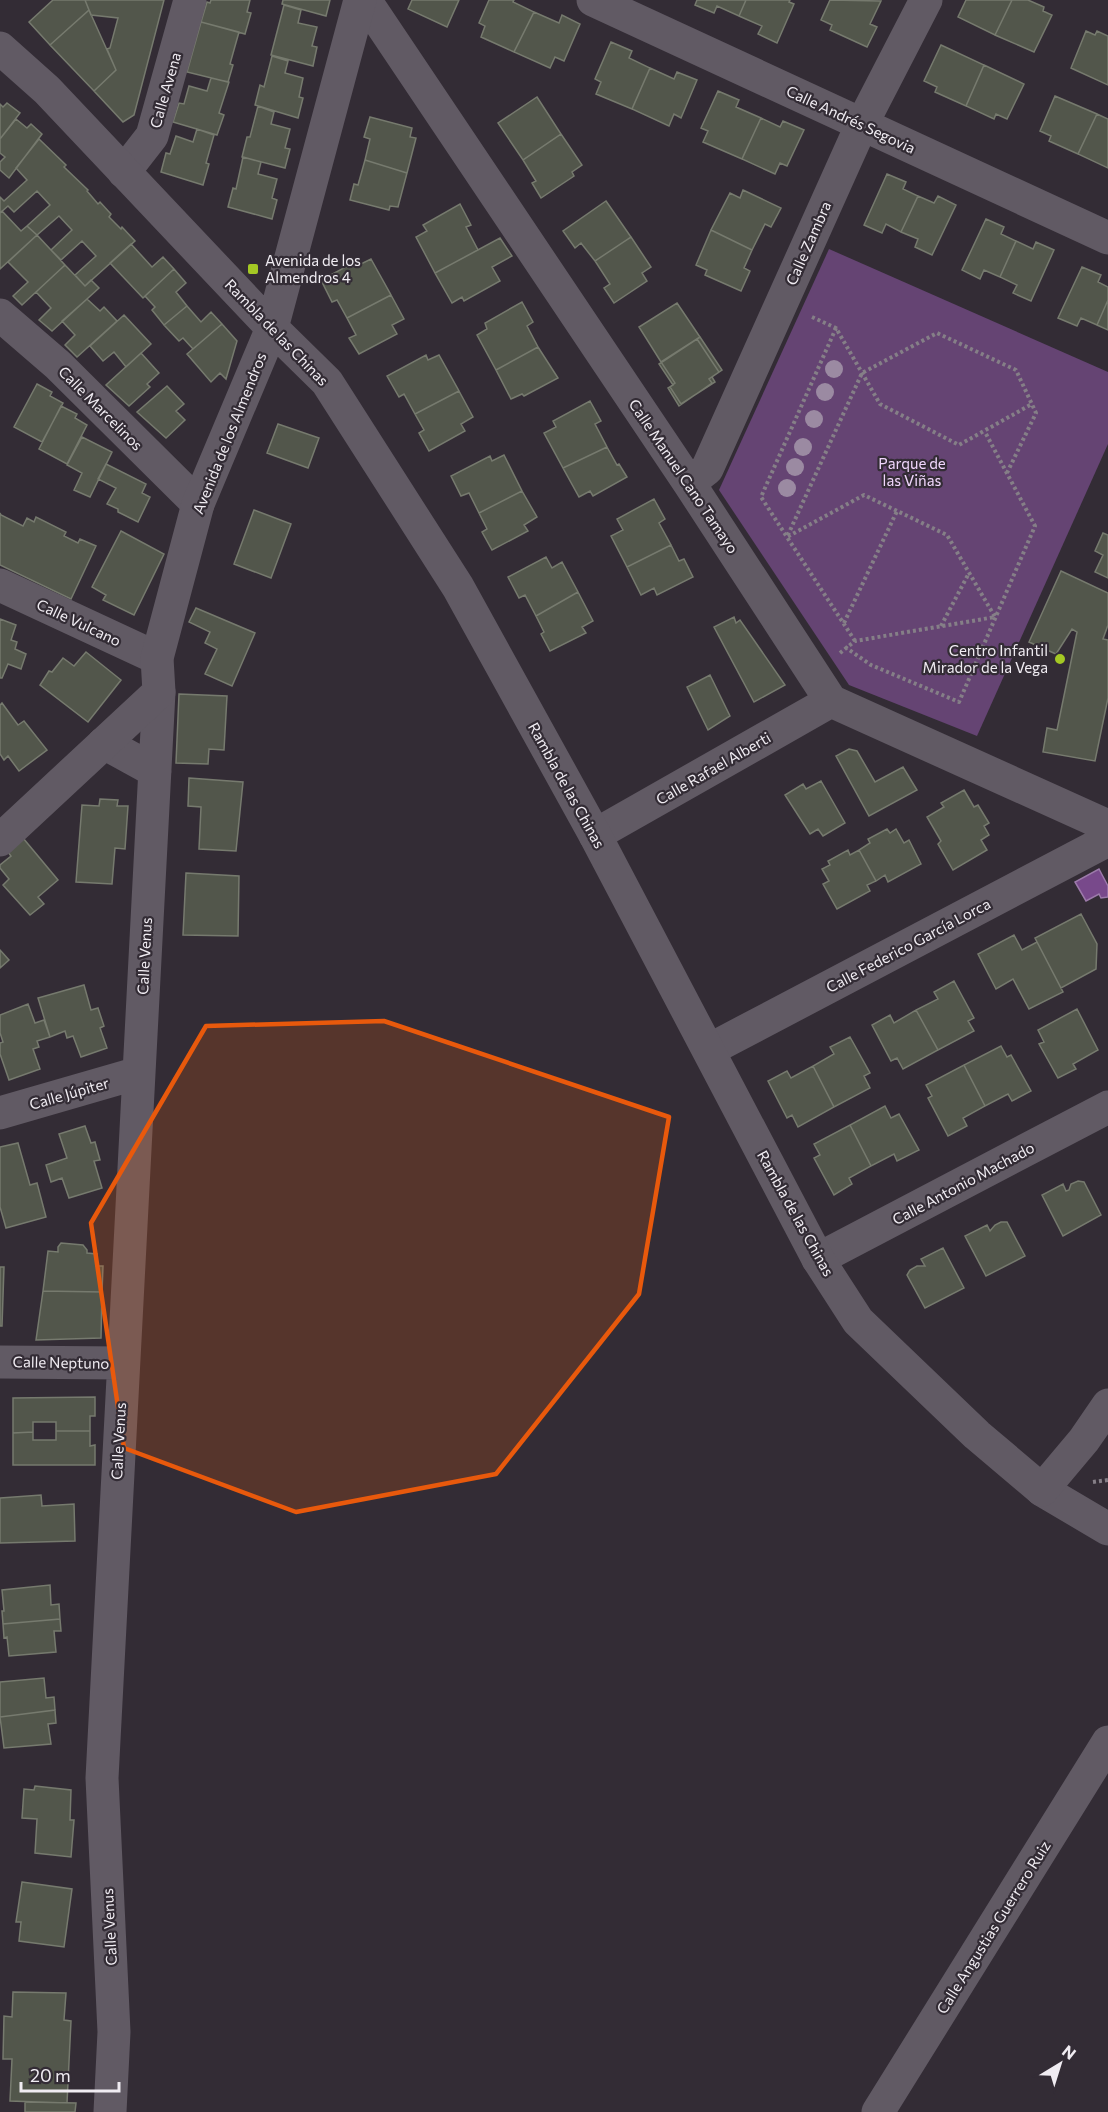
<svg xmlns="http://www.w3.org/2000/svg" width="1108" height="2112" font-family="Commissioner,sans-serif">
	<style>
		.green { fill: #654473 }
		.water { fill: #78498b; stroke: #9c7aaa; stroke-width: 1.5 }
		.building { fill: #52564b; stroke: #767a6e; stroke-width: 1.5 }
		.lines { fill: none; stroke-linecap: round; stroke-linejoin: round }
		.path { stroke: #857f87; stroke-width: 4; stroke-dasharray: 3 3; stroke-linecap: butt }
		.minor { stroke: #615a64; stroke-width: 33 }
		.tertiary { stroke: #615a64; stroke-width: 33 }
		.tree { fill: #9b8aa2 }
		.marked { fill: #e8590c; fill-opacity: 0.2; stroke: #e8590c; stroke-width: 4.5; stroke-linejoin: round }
		.poi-dot { fill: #a4c824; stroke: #332c35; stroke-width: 2 }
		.labels { text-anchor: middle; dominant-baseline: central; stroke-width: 4.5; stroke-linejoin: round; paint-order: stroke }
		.street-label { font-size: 15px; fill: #f0ecf2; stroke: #332c35 }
		.poi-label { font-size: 15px; fill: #f0ecf2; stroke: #332c35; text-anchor: start }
		.park-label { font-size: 15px; fill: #f0d6fc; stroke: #332c35 }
	</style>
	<rect width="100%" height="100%" fill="#332c35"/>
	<path class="green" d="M829 249 1108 372V444L977 736 849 685 719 490Z"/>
	<path class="water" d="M1099 869 1108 886V897L1101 898 1099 894 1086 901 1075 882Z"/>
	<path class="building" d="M53 0H85L89 10 50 45 29 22Z
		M85 0H164L134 115 123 122 94 91 116 70 107 49 110 48 118 18 91 15Z
		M211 0H250L247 12 251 13 245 34 201 22 207 2 210 3Z
		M283 0H330L326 16 282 4Z
		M412 0H459L447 27 408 9Z
		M489 0H514L513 2 534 12 514 52 481 37 485 26 479 23Z
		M697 0H746L739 16 717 6 714 13 695 5Z
		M746 0H790L789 2 794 4 777 43 758 34 762 26 739 16Z
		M830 0 881 1 870 24 877 27 867 47 830 30 832 25 821 20Z
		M966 0H1012L995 35 958 17Z
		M1012 0H1028L1044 7 1043 11 1052 15 1034 52 995 35Z
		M284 5 301 10 298 23 317 27 312 46 317 47 313 66 271 55Z
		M89 10 116 70 94 91 50 45Z
		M534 12 559 23 562 15 580 24 564 61 555 57 550 68 514 52Z
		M201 22 239 32 230 64 233 65 228 82 187 72Z
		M1086 31 1095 35 1097 31 1108 36V85L1071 68Z
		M611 42 632 51 629 58 650 68 632 109 596 94 601 82 595 79Z
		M941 45 984 65 966 106 935 92 937 87 924 81Z
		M272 56 288 61 285 73 303 78 299 97 303 98 298 118 255 105 260 85 264 87Z
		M984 65 1024 84 1007 119 996 114 994 119 966 106Z
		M650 68 674 79 677 72 697 80 681 118 674 114 669 126 632 109Z
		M211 78 229 82 219 113 224 115 217 135 173 122 179 103 184 104 189 86 207 91Z
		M718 91 739 100 736 107 761 118 742 159 703 142 708 131 701 128Z
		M1055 96 1097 114 1078 154 1049 141 1051 136 1040 131Z
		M537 97 561 134 523 160 498 123Z
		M7 103 20 113 0 139V104L3 107Z
		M258 106 274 112 271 124 290 129 285 148 290 149 285 168 242 157 247 137H250Z
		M1097 114 1108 119V168L1078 154Z
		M370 117 412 128 410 137 416 138 407 173 365 160 370 139 364 137Z
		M761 118 780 127 783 121 804 130 787 166 780 163 775 174 742 159Z
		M16 119 27 128 31 124 42 134 9 178 0 170V162L5 157 0 153V139Z
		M197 129 214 135 206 163 209 164 203 185 161 172 166 153 170 154 176 136 193 142Z
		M561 134 582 165 572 172 574 176 541 198 532 183 536 181 523 160Z
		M39 139 66 165 64 167 88 190 87 191 98 204 100 202 111 214 109 217 121 229 122 227 135 241 85 286 75 275 96 256 82 241 61 260 51 250 72 230 59 216 37 235 27 226 50 205 37 191 14 212 8 206 0 213V197L4 201 27 180 16 168Z
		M243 157 261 162 258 174 277 179 272 198 277 200 272 219 228 207 233 188 236 189Z
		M365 160 407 173 398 207 390 206 389 210 350 200 354 184 358 185Z
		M887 174 906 182 903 189 918 196 901 232 886 224 882 233 864 225Z
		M743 190 781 208 771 227 765 224 752 250 711 230 730 193 740 198Z
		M918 196 934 203 938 196 956 205 932 255 915 247 918 239 901 232Z
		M606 201 631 237 595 261 581 243 575 248 563 231Z
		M460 204 471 225 466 227 478 250 435 273 416 237 427 231 423 225Z
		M2 211 21 231 27 226 37 235 0 269V213Z
		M986 219 1004 227 1001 234 1016 241 1000 277 984 270 980 279 962 270Z
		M711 230 752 250 744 268 750 271 741 291 705 275 707 270 696 265Z
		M37 235 65 265 22 305 13 296 28 282 8 262Z
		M631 237 651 267 642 273 647 281 614 303 604 288 610 284 595 261Z
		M500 238 512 256 492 267 500 281 464 301 462 297 452 303 435 273Z
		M1016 241 1033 249 1036 242 1054 250 1031 301 1013 293 1017 285 1000 277Z
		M131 244 152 267 163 257 174 269 143 298 110 263Z
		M371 259 391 295 347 318 337 300 332 302 321 280 357 261 359 265Z
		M65 265 85 286 91 280 99 288 52 331 39 320 51 308 36 292Z
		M1082 267 1101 275 1098 282 1108 287V300L1097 325 1081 318 1077 326 1058 318Z
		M174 269 186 283 176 292 187 306 164 325 152 310 155 307 145 296Z
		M391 295 404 319 392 325 397 334 359 354 349 338 356 335 347 318Z
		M87 299 100 311 104 307 117 321 77 357 65 345 75 335 62 321Z
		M1108 300V330L1097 325Z
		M522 302 533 322 527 326 538 347 496 370 477 335 487 329 485 323Z
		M677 303 700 337 661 362 639 327Z
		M187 306 201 322 211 312 222 324 193 349 183 338 179 341 164 325Z
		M124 315 151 344 126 367 114 352 103 361 90 346Z
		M222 324 237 341 226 379 220 373 211 382 187 354Z
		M700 337 722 370 712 377 715 382 681 404 670 387 675 383 661 362Z
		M697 339 719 372 709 379 712 383 679 406 668 388 673 385 659 364Z
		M538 347 558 378 524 396 522 394 511 399 496 370Z
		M141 353 159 373 147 384 150 387 129 406 106 385Z
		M426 355 428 360 439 355 459 391 415 414 404 394 399 397 387 376Z
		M37 384 52 392 50 396 63 403 42 442 14 427Z
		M167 386 184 404 176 411 185 420 166 438 137 412Z
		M459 391 473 417 461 424 465 431 429 451 419 433 424 430 415 414Z
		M590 401 601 421 595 424 607 447 563 468 544 433 556 427 553 421Z
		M61 406 77 414 75 418 87 425 67 464 39 449Z
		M278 424 319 438 308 468 267 453Z
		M82 437 112 452 90 497 74 490 82 473 67 465Z
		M607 447 617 465 619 464 627 477 593 496 590 491 579 497 563 468Z
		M504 455 522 491 479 513 469 493 461 496 451 476 490 456 492 461Z
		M106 464 146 484 142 493 150 497 138 522 118 512V509L107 504 116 488 98 479Z
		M522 491 537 517 524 525 528 531 492 550 482 532 487 529 479 513Z
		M654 499 665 519 659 523 671 545 627 567 611 536 623 530 617 519Z
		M254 510 291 524 271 578 234 564Z
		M0 513 1 515 23 526 27 518 34 522 36 517 66 532 64 536 78 543 80 539 96 546 71 599 0 565Z
		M121 531 164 554 134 615 103 600 106 595 92 587Z
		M1103 533 1108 535V578L1095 572 1103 555 1095 551Z
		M671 545 679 561 684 559 693 577 657 595 654 588 641 595 627 567Z
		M546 557 552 568 562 562 578 592 536 616 525 595 519 598 508 577Z
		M1061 571 1108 593V625L1103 639 1108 640V698L1095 761 1043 752 1047 728 1057 730 1077 632 1072 629 1056 654 1029 642Z
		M578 592 593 621 582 627 586 633 550 651 541 634 544 632 536 616Z
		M196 608 255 633 232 686 205 674 217 649 205 643 210 632 189 622Z
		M734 617 736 623 740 620 785 685 754 702 714 627Z
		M0 619 16 625 11 640 17 642 15 649 26 654 21 669 8 664 2 678H0Z
		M86 652 121 680 88 722 40 685 49 671 52 672 63 658 74 666Z
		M710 675 730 716 708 730 687 687Z
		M179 694 227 696 224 750 209 749 208 764 176 763Z
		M2 703 18 725 24 721 47 750 19 771 8 756 4 760 0 754V705Z
		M849 749 857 751 875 782 903 767 917 790 869 816 836 756Z
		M189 778 243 782 236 851 199 849 201 807 188 806Z
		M821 781 845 823 823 836 818 829 810 834 785 795 803 784 806 789Z
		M964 790 974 807 978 805 989 823 984 826 989 835 981 840 987 850 953 870 938 844 941 841 927 817 944 807 941 803Z
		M100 799 118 800 117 806H128L125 849 115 848 112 884 76 882 82 805 99 806Z
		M887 829 890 833 896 829 904 843 909 840 921 864 888 882 885 875 876 881 859 850 870 843 868 839Z
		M23 838 58 880 38 897 44 904 30 915 3 885 9 879 0 868V865L11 856 8 852Z
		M848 850 850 855 859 850 876 881 867 885 870 891 837 909 823 884 829 881 822 869 830 865 828 861Z
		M186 873 239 876 238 936 183 935Z
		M1081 914 1097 944 1096 969 1061 988 1035 938Z
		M1014 935 1022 950 1037 942 1063 992 1029 1009 1013 979 996 989 978 954Z
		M0 950 9 960 0 968Z
		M954 981 974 1018 968 1021 974 1031 938 1050 916 1010 938 999 934 992Z
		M84 985 91 1010 98 1008 104 1026 100 1028 107 1048 81 1057 73 1036 67 1038 65 1031 50 1037 38 998Z
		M28 1004 35 1023 44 1020 50 1037 37 1041 39 1047 33 1049 40 1069 9 1080 0 1054V1043L3 1042 0 1033V1015Z
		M1077 1009 1098 1050 1073 1064 1076 1069 1058 1078 1039 1044 1044 1042 1038 1030Z
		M916 1010 938 1050 903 1069 897 1058 891 1061 872 1025 890 1015 894 1023Z
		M850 1037 870 1073 864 1076 870 1088 834 1107 813 1066 834 1054 830 1047Z
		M1001 1046 1007 1057 1011 1055 1031 1091 1012 1101 1008 1094 985 1106 964 1065Z
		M964 1065 985 1106 963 1118 967 1126 948 1136 928 1098 932 1096 926 1085Z
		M813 1066 834 1107 798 1127 792 1115 787 1118 768 1081 787 1071 791 1078Z
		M885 1106 891 1118 899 1114 919 1150 897 1161 894 1154 871 1166 850 1125Z
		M850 1125 871 1166 849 1178 852 1184 834 1195 814 1158 820 1155 814 1144Z
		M85 1126 91 1143 95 1142 100 1160 94 1161 102 1188 69 1198 62 1178 51 1182 46 1165 67 1158 59 1134Z
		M18 1143 30 1185 37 1183 46 1217 6 1228 0 1207V1147Z
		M1078 1181 1084 1182 1101 1215 1063 1236 1042 1195 1063 1184 1066 1191 1069 1190 1071 1184Z
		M1001 1222H1007L1025 1256 986 1276 965 1236 987 1225 990 1231 995 1225Z
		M61 1243 83 1245 87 1250V1253L97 1254 96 1266H103L102 1292 43 1291 48 1251 58 1252V1247Z
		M943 1248 964 1288 925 1308 907 1275 910 1270 917 1266H925L921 1259Z
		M0 1267H4L2 1326H0Z
		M43 1291 102 1292 101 1338 36 1340Z
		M95 1397V1416H90V1431H56V1422H33V1432L13 1433V1398Z
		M56 1431H90V1446L95 1445V1465H13V1433L33 1432V1440H56Z
		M41 1495 42 1506 74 1504 75 1541 0 1543V1498Z
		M50 1585 51 1605 59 1604 60 1619 3 1624 2 1611H4L2 1590Z
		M60 1619 61 1631H54L56 1652 9 1656 7 1637 4 1638 3 1624Z
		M44 1678 46 1698 54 1697 55 1710 0 1717V1682Z
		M55 1710 56 1723 48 1724 51 1744 4 1748 0 1717Z
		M35 1786 71 1790 70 1820H74L71 1857 35 1853 37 1819 22 1818 24 1789 34 1790Z
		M22 1882 72 1889 64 1947 19 1941 21 1922H16Z
		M13 1992 66 1993 64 2020 71 2021 67 2103 10 2101 12 2059H3L4 2016 12 2017Z
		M25 2102 76 2103 75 2112H25Z"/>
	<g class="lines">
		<path class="path" d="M812 317 836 328
			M844 623 897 511
			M941 626 969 573
			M855 641 787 537 862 373 937 333 1016 370 1036 413 1007 473
			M845 647 871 665 959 702 1035 526 985 432
			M840 653 855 641 995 617 947 535 864 495 787 537 761 497 836 328 880 404 959 445 1032 404
			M1093 1482 1108 1480"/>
		<path class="minor" d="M365 0 689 483 831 701 1108 826
			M593 0 1108 238
			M124 172 152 136 190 0
			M0 315 58 365 198 504
			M689 483 707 469 862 124 926 0
			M0 585 157 658
			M104 743 155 771
			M595 835 831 701
			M709 1050 1108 840
			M0 1113 138 1073
			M818 1259 1108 1107
			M0 1362 122 1363
			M1042 1490 1108 1529
			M110 2112 114 2032 102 1778 159 692
			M878 2112 1108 1742"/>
		<path class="tertiary" d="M0 48 47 90 272 328 327 382 458 587 595 835 818 1259 858 1321 977 1435 1042 1490 1084 1440 1108 1405
			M0 840 159 692 157 658 198 504 272 328 360 0"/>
	</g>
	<g class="tree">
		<circle cx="834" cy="369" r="9"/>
		<circle cx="825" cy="392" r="9"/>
		<circle cx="814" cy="419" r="9"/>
		<circle cx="803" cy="447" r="9"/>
		<circle cx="795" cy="467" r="9"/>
		<circle cx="787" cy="488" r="9"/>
	</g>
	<path class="marked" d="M384 1021 669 1117 639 1294 496 1474 296 1512 124 1448 91 1223 206 1026Z"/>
	<g class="poi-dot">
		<rect x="247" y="263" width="12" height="12" rx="3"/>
		<circle cx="1060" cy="659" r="6"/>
	</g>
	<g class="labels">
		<g class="street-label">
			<text transform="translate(165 90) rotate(-74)">Calle Avena</text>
			<text transform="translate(851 119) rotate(25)">Calle Andrés Segovia</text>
			<text transform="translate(808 243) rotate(-66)">Calle Zambra</text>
			<text transform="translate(277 332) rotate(46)">Rambla de las Chinas</text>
			<text transform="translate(101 408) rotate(45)">Calle Marcelinos</text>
			<text transform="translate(229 433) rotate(-68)">Avenida de los Almendros</text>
			<text transform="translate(684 476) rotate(56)">Calle Manuel Cano Tamayo</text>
			<text transform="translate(79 622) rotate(25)">Calle Vulcano</text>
			<text transform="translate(713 768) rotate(-30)">Calle Rafael Alberti</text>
			<text transform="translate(567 785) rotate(61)">Rambla de las Chinas</text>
			<text transform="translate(908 945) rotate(-28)">Calle Federico García Lorca</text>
			<text transform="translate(144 956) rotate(-87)">Calle Venus</text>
			<text transform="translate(69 1093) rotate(-16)">Calle Júpiter</text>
			<text transform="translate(963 1183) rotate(-28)">Calle Antonio Machado</text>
			<text transform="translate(796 1213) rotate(61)">Rambla de las Chinas</text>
			<text transform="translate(61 1362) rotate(1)">Calle Neptuno</text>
			<text transform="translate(118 1441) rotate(-87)">Calle Venus</text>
			<text transform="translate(109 1927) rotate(-93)">Calle Venus</text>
			<text transform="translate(993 1927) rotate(-58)">Calle Angustias Guerrero Ruiz</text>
		</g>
		<g class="poi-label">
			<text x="265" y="260">Avenida de los<tspan x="265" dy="17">Almendros 4</tspan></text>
			<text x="1048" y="650" text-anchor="end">Centro Infantil<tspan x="1048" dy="17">Mirador de la Vega</tspan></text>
		</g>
		<g class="park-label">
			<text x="912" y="463">Parque de<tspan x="912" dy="17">las Viñas</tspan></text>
		</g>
	</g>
	<g transform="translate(1060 2064) rotate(38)" stroke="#332c35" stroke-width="4.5" paint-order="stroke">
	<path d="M0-4.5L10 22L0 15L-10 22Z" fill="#f0ecf2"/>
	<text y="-9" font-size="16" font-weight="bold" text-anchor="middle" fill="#f0ecf2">N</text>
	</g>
	<path d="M21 2082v9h98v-9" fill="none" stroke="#f0ecf2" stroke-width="3"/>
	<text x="30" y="2082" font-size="18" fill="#f0ecf2" stroke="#332c35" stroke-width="4.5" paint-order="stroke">20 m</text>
</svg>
